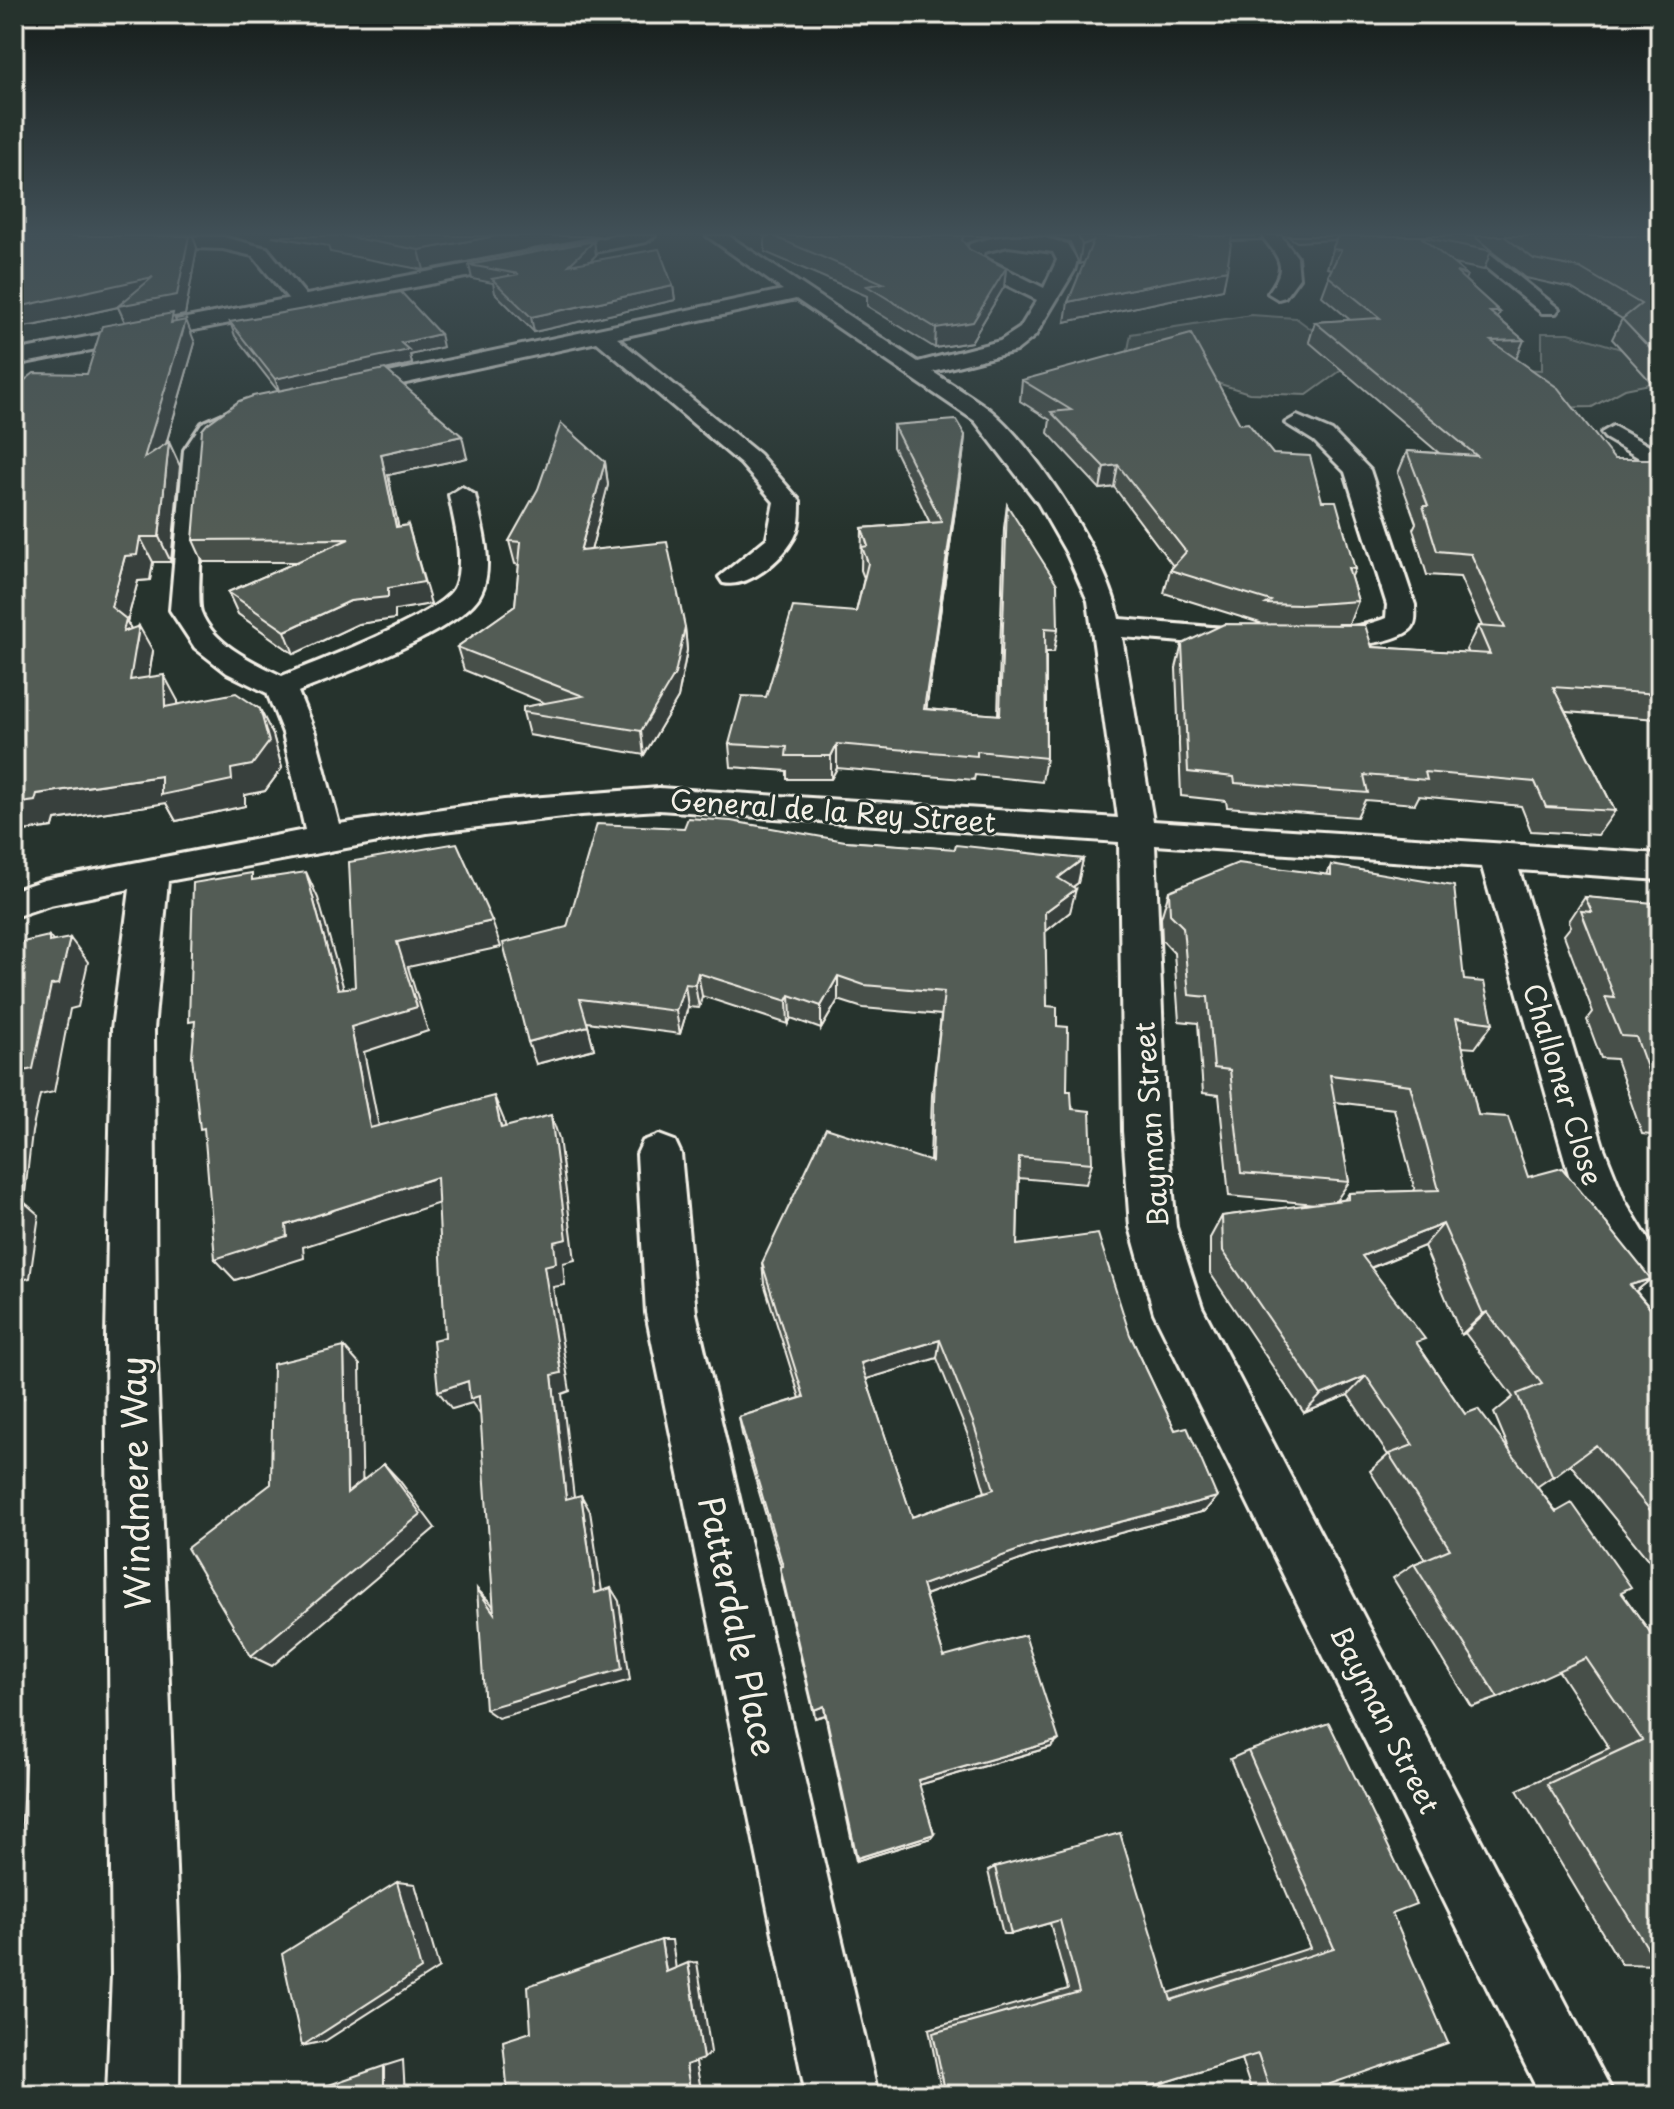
<svg xmlns="http://www.w3.org/2000/svg" width="1674" height="2109" font-family="'Playpen Sans',sans-serif">
	<style>
		.green { fill: #414b45; stroke: #9a9e96; stroke-width: 2 }
		.lines { fill: none; stroke-linecap: round; stroke-linejoin: round }
		.minor-casing { stroke: #f4f1e8; stroke-width: 6 }
		.tertiary-casing { stroke: #f4f1e8; stroke-width: 6 }
		.minor { fill: #26332d; fill-rule: evenodd }
		.tertiary { fill: #26332d; fill-rule: evenodd }
		.wall { fill: #474f49; stroke: #f4f1e8; stroke-width: 2; fill-rule: evenodd }
		.shaded-wall { fill: #39403c; stroke: #f4f1e8; stroke-width: 2 }
		.building { fill: #525c55; stroke: #f4f1e8; stroke-width: 2; fill-rule: evenodd }
		.labels { text-anchor: middle; dominant-baseline: central; stroke-width: 6; stroke-linejoin: round; paint-order: stroke }
		.street-label { font-size: 28px; fill: #f4f1e8; stroke: #26332d }
		.near-street-label { font-size: 34px; fill: #f4f1e8; stroke: #26332d }
	</style>
	<rect width="100%" height="100%" fill="#26332d"/>
	<filter id="ink" filterUnits="userSpaceOnUse"><feTurbulence type="fractalNoise" baseFrequency=".0125" numOctaves="2"/><feDisplacementMap in="SourceGraphic" scale="16" xChannelSelector="R" yChannelSelector="G"/><feConvolveMatrix kernelMatrix="1 2 1 2 8 2 1 2 1" color-interpolation-filters="sRGB"/></filter>
	<g filter="url(#ink)">
		<path class="green" d="M1251 315 1296 318 1354 361 1307 395 1249 393 1127 355 1131 334Z
			M1542 333H1569L1660 361V382L1625 389 1592 407 1550 408 1501 368 1542 370Z"/>
		<g class="lines">
			<defs>
				<path id="minor" d="M131 236 223 237 267 248 313 304 310 308H296L253 256 223 249 138 246 131 244Z
					M707 236H729L918 362 1000 341 1020 328 1037 300 970 267 963 257 970 244C1002 233 1035 233 1067 244L1077 260 1074 271 1035 336 1016 351 933 372C952 385 972 396 990 410 1035 446 1110 562 1119 619 1186 624 1327 643 1386 618L1387 605 1345 472 1314 441 1285 423 1297 416 1332 431 1370 470 1415 605C1415 612 1417 623 1411 629 1372 663 1178 641 1122 637L1153 821 1660 854V880L1519 870 1603 1146 1625 1201 1660 1259V1320L1643 1313 1622 1284 1570 1178 1482 867 1155 845 1167 1131 1176 1227 1202 1307 1614 2095H1540L1154 1313 1130 1227 1123 1131 1119 842 659 810 581 815 427 833 168 881 154 1029 156 1339 180 1975 179 2095H107L112 1975 106 1339 112 1029 130 889 50 905 14 917V890L44 880 305 830 283 733 267 693 227 673 195 648 170 610 184 450 202 423 245 404 257 411 219 433 208 450C207 475 195 597 201 612 213 644 253 662 282 676 313 663 445 614 455 586 465 559 454 522 449 495L462 487 475 495C481 523 495 565 481 593 464 630 339 675 298 692L315 733 339 824 504 800 659 788 1118 818 1088 601 1066 552 1038 503 975 421 796 299 617 338 759 454 800 501C800 514 800 527 794 538 782 560 748 589 723 583L719 577 767 538 774 502 741 464 597 342 341 397 330 390 341 383 783 290ZM1008 246 1053 252 1057 260 1044 288 982 257 984 252Z
					M1262 236H1281L1297 257 1299 278 1285 297 1278 299 1268 293C1288 266 1281 261 1262 236Z
					M1447 236H1468L1559 309 1556 313H1542Z
					M1613 426 1660 452V470L1605 438 1601 433Z
					M659 1135 675 1141 681 1154 696 1313 878 2095H806L646 1313 637 1154 643 1141Z"/>
				<path id="tertiary" d="M615 236H655L646 242 14 365V351Z"/>
			</defs>
			<use href="#minor" class="minor-casing"/>
			<use href="#tertiary" class="tertiary-casing"/>
			<use href="#minor" class="minor"/>
			<use href="#tertiary" class="tertiary"/>
		</g>
		<path class="wall" d="M14 236H193L197 248 185 315 174 317 176 322 195 343 166 444 180 466 171 562H153L150 580 138 581 127 622 131 629 153 651 149 677 178 701V704L273 735 282 768 265 791 245 795V806L176 821 166 803 55 820 53 827 14 832V380H25L87 374 125 322 118 307 37 325 14 328Z
			M272 236H600L424 270 330 252 328 246Z
			M763 236H989L967 243 966 245 970 250 1006 268 1004 287 971 342 935 348 867 306V296L765 252V238Z
			M1048 236H1262L1261 240 1231 241 1223 289 1065 322 1084 262 1079 264 1070 242Z
			M1287 236H1660V392L1612 339 1622 319 1571 288 1526 278 1491 251 1484 270 1454 264 1467 275 1465 280 1500 312 1498 318 1524 340 1516 359 1614 459 1660 468V724L1657 719 1566 712 1615 811 1598 835 1531 831 1521 806 1419 796 1415 804 1365 800 1357 817 1227 807 1226 801 1181 796 1176 668 1182 644 1259 624 1260 623 1164 593 1170 570 1173 566 1114 487 1100 489 1048 433 1050 420 1020 401 1022 380 1240 424 1322 501 1355 569 1351 578 1358 601 1349 624H1340L1372 647 1468 653 1466 650 1478 626H1482L1460 577 1427 575 1413 529 1416 523 1398 473 1407 451 1439 453 1309 342 1315 322 1350 320 1322 296 1332 269 1327 268 1336 240 1297 242Z
			M594 241 596 255 589 262 673 286 675 300 534 332 495 293 493 283 472 279 469 265Z
			M230 322 443 347 410 355 412 364 386 370 467 458 388 475 398 527 431 604 395 610V619L358 624 294 654 238 614 228 592 297 562H203L193 540 278 391 235 336Z
			M893 425 965 435 963 456 926 709 998 715 1004 528 1007 505 1058 629 1054 652H1046V758L1042 782 975 775 974 780 837 768 831 779H787V771L731 767 729 744 766 697 856 612 864 578 861 570 862 528 930 523 893 447Z
			M605 462 608 485 591 550 685 627 687 650 678 698 644 755 529 735 523 712 545 703 464 670 457 647 515 606 519 565 515 564 509 541Z
			M845 841 1083 859 1078 883 1073 887 1070 912 1045 932 1047 1006 1057 1026 1067 1091 1092 1163 1086 1184 1019 1178 1017 1245 1130 1335 1175 1430 1217 1497 1205 1511 1031 1556 925 1595 944 1657 1051 1747 919 1785 934 1834 931 1838 856 1861 825 1715 815 1718 782 1580 780 1567H781L742 1434 739 1417 800 1398 764 1283 762 1263 930 1162 932 1094 941 1015 863 1008 838 1000 821 1029 791 1018 788 1024 702 996 699 1008 688 1007 680 1034 587 1022 594 1049 536 1064 567 927ZM937 1358 969 1438 985 1492 912 1517 866 1379Z
			M1331 865 1464 980 1493 1023 1475 1048 1462 1047 1478 1115 1528 1177 1651 1279 1636 1291 1660 1320V1573H1659L1570 1464 1537 1487 1621 1592 1660 1646 1658 1965 1621 1964 1517 1790 1609 1748 1558 1670 1498 1698 1472 1707 1393 1578 1414 1564 1425 1560 1370 1471 1388 1455 1348 1395 1304 1413 1210 1273V1238L1222 1216 1316 1204 1229 1196 1219 1095 1203 1093 1198 1023 1179 1021 1174 953 1162 940 1161 918 1169 891 1327 875ZM1335 1102 1394 1109 1415 1191 1349 1193 1344 1200 1336 1201 1349 1182ZM1424 1246 1461 1335 1465 1333 1513 1397 1494 1413 1510 1451 1465 1414 1418 1345 1371 1268Z
			M1585 897 1660 906V1136L1642 1134 1616 1059 1601 1058 1587 1020 1593 1012 1564 935 1571 926 1569 921Z
			M1248 1751 1392 1913 1299 2095H1253L1241 2059 1124 2095H942L929 2029 1068 1989 1050 1923 1011 1934H1003L988 1871 995 1867 1169 1993 1310 1948 1230 1759Z"/>
		<path class="shaded-wall" d="M189 236H193L197 248 185 315 174 317 182 335 186 320 195 343 155 482 144 458 127 326 118 307 37 325 14 328V307Z
			M496 236H600L424 270 419 250Z
			M963 236H989L967 243 961 259 962 240Z
			M594 241 596 255 571 280 569 265Z
			M1093 241 1090 261 1079 264 1082 245Z
			M1006 268 1004 287 971 342 935 348 936 328Z
			M1227 270 1223 289 1065 322 1068 302Z
			M673 286 675 300 534 332 531 317Z
			M440 334 443 347 410 355 412 364 280 393 275 379 401 343Z
			M965 435 963 456 923 732 924 709Z
			M462 436 467 458 388 475 403 549 396 527 381 454Z
			M169 442 180 466 171 562 159 537Z
			M605 462 608 485 585 574 580 551Z
			M1118 465 1114 487 1100 489 1104 467Z
			M408 525 431 604 395 610V619L358 624 294 654 285 631 350 601 388 588Z
			M140 537 153 562 150 580 138 581 127 622 137 640 139 626 153 651 144 706 130 680 111 607 125 556Z
			M685 627 687 650 678 698 644 755 641 731Z
			M164 675 178 701 179 733 165 707Z
			M260 709 273 735 282 768 265 791 245 795V806L176 821 166 803 55 820 53 827 14 832V804L37 794 161 776 231 769Z
			M837 744V768L831 779V756Z
			M1083 859 1078 883 1053 901 1058 878Z
			M306 872 318 898 351 1014 338 989Z
			M1076 889 1070 912 1040 936 1045 912Z
			M492 921 501 947 408 967 428 1031 364 1052 384 1152 370 1128 351 1027 397 942Z
			M49 936 65 957 70 938 88 962 78 1007 70 1009 54 1092 40 1095 32 1132 24 1202 39 1215 30 1278 14 1282V1093Z
			M698 973 702 996 699 1008 695 985Z
			M838 976V1000L821 1029V1006Z
			M685 984 688 1007 680 1034 676 1011Z
			M790 995 791 1018 788 1024 787 1001Z
			M588 1026 594 1049 536 1064 528 1042Z
			M494 1096 504 1120 510 1151 501 1128Z
			M551 1115 559 1138 575 1260 563 1263 565 1285 553 1287 570 1391 562 1394 576 1515 566 1499 552 1375 544 1266Z
			M437 1177 449 1200 303 1247 304 1258 235 1280 215 1259 286 1225Z
			M1443 1224 1424 1246 1345 1278 1362 1256Z
			M1651 1279 1625 1300 1630 1285Z
			M1487 1312 1465 1333 1461 1335 1483 1314Z
			M940 1340 937 1358 860 1381 861 1363Z
			M344 1347 360 1365 363 1508 347 1493Z
			M1366 1376 1348 1395 1304 1413 1321 1395Z
			M468 1381 479 1396 482 1417 472 1403 452 1409 438 1391Z
			M14 1388 24 1398 14 1407Z
			M384 1464 399 1480 435 1528 272 1666 251 1656Z
			M581 1495 590 1511 604 1605 595 1593Z
			M1217 1497 1205 1511 1031 1556 919 1597 922 1585 1038 1543Z
			M611 1588 619 1601 630 1680 498 1718 485 1709Z
			M477 1589 490 1602 507 1625 494 1613Z
			M824 1706 825 1715 815 1718 814 1710Z
			M1059 1740 1051 1747 915 1786 918 1780Z
			M14 1757 25 1760 20 1860 14 1859Z
			M934 1834 931 1838 856 1861 857 1858Z
			M397 1882 415 1884 439 1968 325 2041 302 2046Z
			M661 1940H672L676 1970 666 1972Z
			M697 1962 711 2052 703 2059 688 1963Z
			M695 2057 702 2095H691L686 2065Z
			M403 2060 405 2095H384V2066Z"/>
		<path class="building" d="M14 236H189L177 295 118 306 153 277 27 305 14 307Z
			M343 236H496L419 250Z
			M773 236H963L962 240 970 250 1006 268 973 322 936 328 867 286 883 283Z
			M1078 236H1232L1227 270 1068 302 1093 241 1082 245Z
			M1338 236H1474L1492 251 1421 237 1467 275 1456 272 1500 312H1490L1524 340 1491 341 1558 388 1614 459H1652L1660 468V694L1553 687 1615 811 1546 807 1535 782 1425 772 1427 780 1364 775 1368 793 1235 783 1234 777 1188 772 1182 644 1224 624 1365 625 1372 647 1490 654 1478 626 1505 628 1471 554 1437 551 1423 506H1428L1407 451 1477 456 1315 322 1380 318 1328 276 1341 250 1332 249Z
			M1504 236H1660V359L1622 319 1641 304 1580 268 1534 259Z
			M594 241 569 265 659 249 673 286 531 317 492 279 519 274 469 265Z
			M401 292 440 334 401 343 409 350 275 379 230 322Z
			M173 313 171 323 186 320 144 458 169 442 159 537H140L137 555 125 556 111 607 126 619 123 632 139 626 130 680 164 675 165 707 236 693 260 709 269 742 252 765 231 769 232 780 161 795V776L37 794 35 801 14 804V380H25L34 373 87 374 102 326Z
			M1191 334 1240 424 1248 423 1273 454 1310 456 1322 501H1336L1355 569 1348 568 1358 601 1301 605 1266 604 1271 601 1170 570 1186 552 1118 465 1104 467 1051 412 1071 410 1022 380Z
			M385 369 462 436 381 454 396 527 408 525 424 582 388 588V597L350 601 285 631 228 592 349 539 193 540 202 430 207 424 239 401 253 396Z
			M956 420 965 435 924 709 1000 715 1007 505 1057 584 1058 629 1045 628 1046 758 977 751V756L837 744 831 756H786L787 747 729 744 742 696 766 697 793 607 856 612 868 563 862 547 868 546 862 528 942 522 893 425Z
			M561 423 605 462 580 551 667 542 685 627 675 674 641 731 523 712V707L583 696 457 647 515 606 521 542 509 541 538 489Z
			M688 818 731 821 845 841 955 849 956 845 1083 859 1058 878 1076 889 1045 912 1047 1006 1057 1007V1026L1068 1027 1067 1091H1071L1072 1109 1090 1111 1092 1163 1019 1157 1017 1245 1098 1234 1130 1335 1175 1430 1187 1427 1217 1497 1038 1543 922 1585 944 1657 1025 1635 1059 1740 918 1780 934 1834 857 1858 824 1706 814 1710 780 1567 783 1566 739 1417 804 1397 762 1263 826 1128 932 1162 935 1072 944 992 864 985 838 976 821 1006 790 995 787 1001 698 973 695 985 685 984 676 1011 580 999 588 1026 528 1042 503 943 567 927 597 824 684 828ZM940 1340 973 1422 994 1489 912 1517 861 1363Z
			M457 843 492 921 397 942 417 1007 351 1027 370 1128 494 1096 501 1128 551 1115 567 1239 554 1242 556 1263 544 1266 561 1373 552 1375 566 1499 581 1495 595 1593 611 1588 622 1669 485 1709 477 1589 494 1613 479 1396 470 1399 468 1381 438 1391 433 1340 445 1337 437 1177 286 1225 287 1236 215 1259 204 1128 200 1129 192 1056 195 1021 189 1022 193 883 252 873V880L306 872 338 989 355 987 349 862Z
			M1238 863 1331 875V865L1454 886 1464 980 1484 982 1493 1023 1456 1018 1478 1115 1508 1117 1528 1177 1562 1168 1651 1279 1630 1285 1660 1320V1522L1596 1445 1553 1477 1517 1394 1542 1384 1487 1312 1483 1314 1443 1224 1362 1256 1425 1339 1416 1342 1465 1414 1478 1409 1556 1512 1572 1503 1631 1587 1621 1592 1660 1646V1965H1658L1547 1784 1642 1740 1586 1658 1498 1698 1414 1564 1450 1549 1389 1454 1413 1445 1366 1376 1321 1395 1223 1251 1222 1216 1349 1199V1193L1439 1190 1410 1085 1330 1075 1349 1182 1241 1173 1230 1070 1214 1068 1208 997 1189 995 1183 927 1170 914 1169 891Z
			M1585 897 1654 903 1656 906H1660V1104L1636 1037 1621 1036 1605 997 1615 998 1581 911 1592 912Z
			M49 936V942L70 938 59 984 51 985 33 1069 19 1072 14 1093V944Z
			M344 1347 347 1493 384 1464 421 1514 251 1656 187 1548 271 1484 273 1364Z
			M1329 1723 1416 1904 1392 1913 1448 2043 1299 2095H1272L1258 2054 1123 2095H946L933 2033 1079 1992 1060 1920 1011 1934 995 1867 1120 1833 1171 2000 1334 1948 1248 1751Z
			M397 1882 421 1969 302 2046 282 1954Z
			M661 1940 666 1972 688 1963 703 2059 686 2065 691 2095H508L503 2041 531 2032 528 1986Z
			M384 2066V2095H300Z"/>
	</g>
	<linearGradient id="sky" x2="0" y2="1"><stop stop-color="#151c19"/><stop offset="0.44" stop-color="#415057"/><stop offset="1" stop-color="#415057" stop-opacity="0"/></linearGradient>
	<rect width="1674" height="531" fill="url(#sky)"/>
	<g class="labels">
		<g class="street-label">
			<text transform="translate(833 810) rotate(4)">General de la Rey Street</text>
			<text transform="translate(1564 1084) rotate(73)">Challoner Close</text>
			<text transform="translate(1150 1125) rotate(-94)">Bayman Street</text>
			<text transform="translate(1386 1719) rotate(63)">Bayman Street</text>
		</g>
		<g class="near-street-label">
			<text transform="translate(134 1483) rotate(-91)">Windmere Way</text>
			<text transform="translate(739 1626) rotate(78)">Patterdale Place</text>
		</g>
	</g>
	<rect width="1674" height="2109" fill="none" stroke="#26332d" stroke-width="48"/>
	<rect x="24" y="24" width="1626" height="2061" fill="none" stroke="#f4f1e8" stroke-width="3" filter="url(#ink)"/>
</svg>
